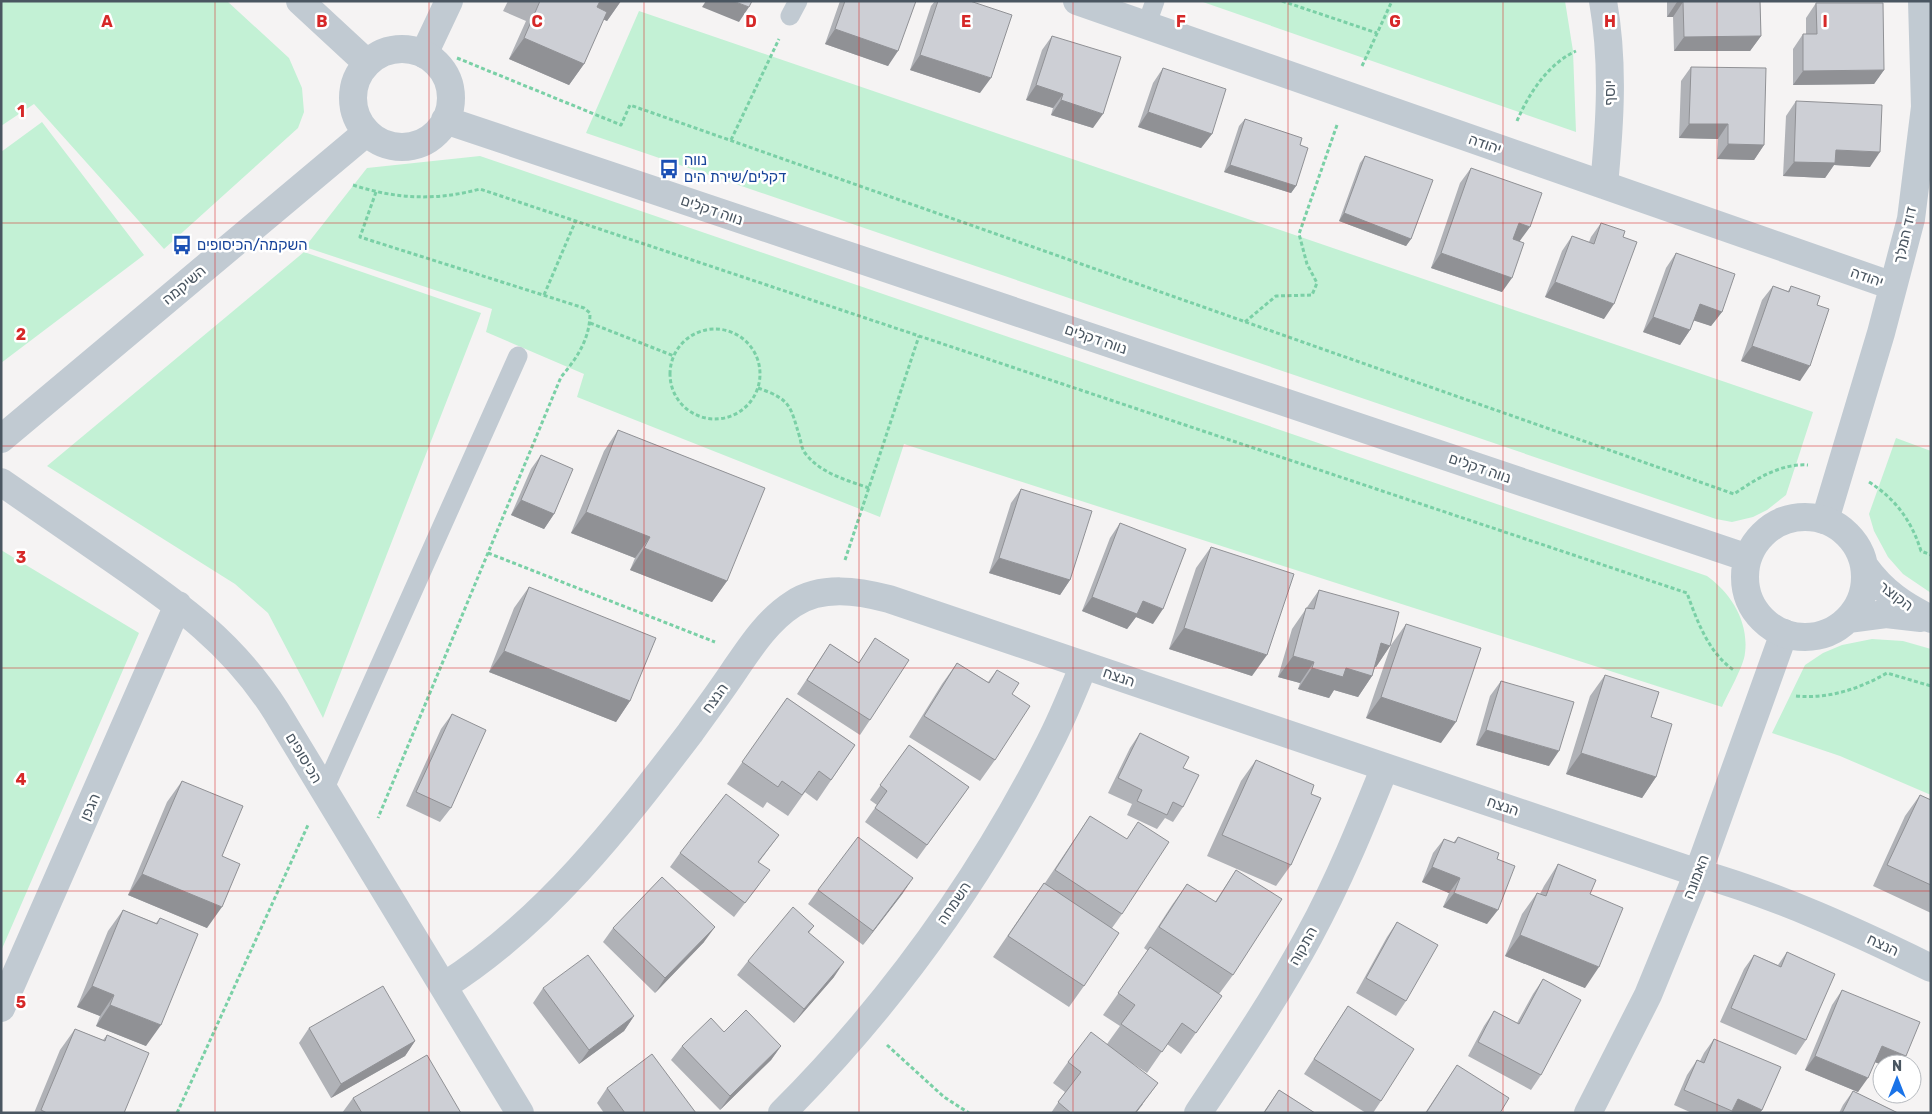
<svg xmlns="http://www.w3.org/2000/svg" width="1932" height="1114" font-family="Rubik,Heebo,sans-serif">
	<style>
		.green { fill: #c3f1d5 }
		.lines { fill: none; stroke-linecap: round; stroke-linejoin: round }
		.path { stroke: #7ad0a6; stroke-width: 3; stroke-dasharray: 4 2.5; stroke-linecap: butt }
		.service { stroke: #c1cad2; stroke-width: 19 }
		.minor { stroke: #c1cad2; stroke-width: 28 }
		.tertiary { stroke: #c1cad2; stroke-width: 28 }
		.wall { fill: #b0b2b7 }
		.shaded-wall { fill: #909195 }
		.building { fill: #cdcfd5; stroke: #909195 }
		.grid { fill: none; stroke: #d62828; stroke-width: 1; stroke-opacity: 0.55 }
		.labels { text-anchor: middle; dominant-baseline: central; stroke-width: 5; stroke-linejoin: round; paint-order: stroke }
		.street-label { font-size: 15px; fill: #4a5661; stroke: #fff }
		.transit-label { font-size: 15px; fill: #164399; stroke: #fff; text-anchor: start }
		.grid-label { font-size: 16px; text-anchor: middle; font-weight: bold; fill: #d62828; stroke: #fff; stroke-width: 5; stroke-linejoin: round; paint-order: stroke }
	</style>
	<rect width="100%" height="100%" fill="#f5f3f3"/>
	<path class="green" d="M1 1H227L289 58 302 88 304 112 298 128 164 249 34 104 1 126Z
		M1200 1H1565L1573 51 1576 132Z
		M639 11 1813 412 1786 495 1767 510 1753 517 1732 522 1716 519 586 133Z
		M42 122 144 255 1 363V152Z
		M480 156 1707 576C1731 593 1749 622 1745 653 1744 666 1728 693 1722 707L904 444 880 517 577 397 584 374 486 332 492 309 305 247 367 168Z
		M304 252 481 313 323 718 268 613 235 584 47 466Z
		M1896 438 1931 451V593L1903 574 1888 557 1874 531 1869 514Z
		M1 550 139 633 1 951Z
		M1872 639 1903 641 1931 649V795L1840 756 1772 733 1805 665 1823 653 1842 645Z"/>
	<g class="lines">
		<path class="path" d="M1282 1 1377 33
			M457 58 621 125 630 105 1734 494C1756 479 1781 463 1808 465
			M1362 66 1392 1
			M1517 121C1529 93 1548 64 1576 51
			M731 140 779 39
			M353 185C396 199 436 201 480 189L1687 593C1697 621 1709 654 1735 671
			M376 192 360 237 584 308 590 313C590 339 577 358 561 377L378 818
			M544 295 576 220
			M1245 322 1276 296 1312 295 1317 283 1307 264 1299 234 1337 125
			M590 323 674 356
			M670 374a45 45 0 1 1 90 0a45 45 0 1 1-90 0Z
			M758 388C792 400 790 406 800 438 801 443 802 449 805 453 820 473 846 480 869 488
			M1869 482C1896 499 1912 522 1921 551L1931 555
			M488 553 715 642
			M845 560 919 336
			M1796 696C1829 699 1859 689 1887 673L1931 686
			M887 1045 944 1097 969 1113
			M177 1113 308 825"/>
		<path class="service" d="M790 16 798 1
			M1146 26 1155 1
			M324 790 518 356"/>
		<path class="minor" d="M1077 1 1893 286
			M1603 1C1614 63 1610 123 1604 185
			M424 54 449 1
			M1 482C39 508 76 534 114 560 179 605 233 643 276 711L520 1113
			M1825 520 1881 333 1911 219 1925 107 1922 1
			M444 986C545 922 619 826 690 733 705 712 720 692 734 671 751 646 768 620 793 604 822 585 858 591 889 599L1698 873C1779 896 1855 931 1931 968
			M1 1008 178 605
			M782 1113C890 1005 981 878 1050 742 1063 717 1073 691 1084 665
			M1198 1113C1237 1055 1276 997 1309 936 1339 881 1362 824 1385 767
			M1588 1113 1648 995 1698 873 1784 633"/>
		<path class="tertiary" d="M300 1 367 63
			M353 98a49 49 0 1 1 98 0a49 49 0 1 1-98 0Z
			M445 120 1748 558
			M1 439 367 132
			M1745 577a60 60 0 1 1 120 0a60 60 0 1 1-120 0Z
			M1865 567C1883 592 1904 606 1931 619
			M1848 619 1886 614 1921 618"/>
	</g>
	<path class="wall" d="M508 1H621L607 21 603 19 584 64 569 85 509 59 526 21 503 11Z
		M840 1H916L888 66 825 44Z
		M935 1H970L980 93 910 70 931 6Z
		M1667 1H1760L1761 36 1750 51H1674L1673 17H1667Z
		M1816 3 1884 70 1874 84 1793 85V49L1803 34H1806V18Z
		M1052 36 1093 128 1051 115 1053 108 1026 100 1042 50Z
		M1691 67 1764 145 1754 160 1717 159 1718 139 1679 138 1681 81Z
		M1163 68 1212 134 1201 148 1138 127 1153 83Z
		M1796 101 1870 167 1834 165 1825 178 1783 176 1786 116Z
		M1245 119 1300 145 1296 186 1291 193 1224 172 1239 126Z
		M1365 156 1411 239 1406 246 1339 221 1360 163Z
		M1471 168 1520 242 1502 292 1431 268 1460 183Z
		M1601 223 1604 319 1545 297 1562 251 1572 236 1589 242 1591 237Z
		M1676 253 1722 312 1711 326 1694 320 1690 330 1680 345 1643 332 1666 268Z
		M1773 286 1788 291 1791 286 1817 305 1800 381 1741 361 1762 300Z
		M618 430 727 581 712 602 630 570 635 558 571 533 604 451Z
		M541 455 554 514 544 529 511 515 531 469Z
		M1021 489 1070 580 1060 595 989 573 1011 503Z
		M1120 523 1153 624 1136 617 1127 629 1082 611 1110 538Z
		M1211 547 1252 676 1169 649 1196 568Z
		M529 587 630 701 616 722 489 672 514 608Z
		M1319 590 1390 646 1376 667H1375L1372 676 1358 697 1334 690 1329 698 1298 689 1300 683 1278 677 1292 629Z
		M1406 624 1441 743 1366 718 1391 645Z
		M875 638 870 720 860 735 797 694 830 644 859 663Z
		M957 663 988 682 997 670 1012 694 995 760 980 781 909 737 942 684Z
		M1605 675 1651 717 1656 777 1642 798 1566 774 1590 696Z
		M1501 681 1549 766 1476 745 1490 696Z
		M787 698 855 745 817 801 805 792 788 816 767 802 763 808 727 784Z
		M452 714 451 808 440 822 406 806 441 729Z
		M1140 733 1183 768V807L1173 822 1165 818 1157 829 1127 815 1132 804 1108 793 1130 748Z
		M909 745 969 787 917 859 865 822 877 805 870 800Z
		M1256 760 1311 794 1291 865 1276 886 1207 856 1241 781Z
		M182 781 222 856 207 928 128 895 167 802Z
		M1920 795 1931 800V913L1873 886 1905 816Z
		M1090 816 1122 914 1112 928 1084 986 1069 1007 993 957 1029 904 1044 883H1045Z
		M779 835 759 862V885L734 917 670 867 680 853Z
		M1458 837 1497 859 1487 924 1443 907 1449 893 1422 882 1433 853 1444 839 1453 843Z
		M1558 864 1590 894 1585 988 1505 956 1522 914 1537 893 1540 894 1544 886Z
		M1236 870 1233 975 1219 994 1222 996 1181 1054 1167 1044 1147 1073 1132 1063 1143 1104 1136 1113H1051L1065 1092 1053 1083 1068 1062 1107 1044 1120 1026 1103 1015 1148 951 1144 948 1172 905 1187 884 1215 902Z
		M818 890 903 893 863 945 808 904Z
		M123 910 156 923 160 918 146 1046 96 1026 100 1016 77 1007 108 931Z
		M1397 922 1406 1001 1396 1016 1356 993 1387 937Z
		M814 926 809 933 834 977 794 1023 737 975 748 961Z
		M613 928 704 942 655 993 603 942Z
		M1787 952 1806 1040 1796 1055 1720 1022 1744 969 1754 955 1778 965Z
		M1543 979 1541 1075 1531 1090 1468 1056 1484 1026 1494 1011 1517 1023 1533 994Z
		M543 988 634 1016 624 1031 579 1064 533 1003Z
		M1842 990 1882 1064V1065L1875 1062 1858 1092 1805 1070 1832 1005Z
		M1348 1006 1381 1101 1373 1113H1366L1304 1074Z
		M309 1028 415 1041 405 1056 331 1098 299 1043Z
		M75 1029 103 1040 107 1035 124 1113H34L60 1050Z
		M724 1032 781 1046 771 1060 720 1110 671 1060 682 1046Z
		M1714 1039 1762 1110 1760 1113H1692L1674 1105 1687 1075 1697 1060 1700 1061 1704 1053Z
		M1457 1065 1500 1113H1425Z
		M607 1088 696 1113H604L597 1103Z
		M1279 1090 1315 1113H1263Z
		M1853 1091 1898 1113H1839L1843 1105Z
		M353 1098 461 1113H342Z"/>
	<path class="shaded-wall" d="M597 1H621L607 21 589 13Z
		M706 1H733L749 7 739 22 702 7Z
		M1677 2H1683L1673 17H1667Z
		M835 29 898 51 888 66 825 44Z
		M1761 36 1750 51H1674L1684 37Z
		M524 38 584 64 569 85 509 59Z
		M920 55 991 78 980 93 910 70Z
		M1884 70 1874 84 1793 85 1803 71Z
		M1036 85 1063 94 1053 108 1026 100Z
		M1061 100 1103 114 1093 128 1051 115Z
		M1148 112 1212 134 1201 148 1138 127Z
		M1689 124H1728L1718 139 1679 138Z
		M1728 144 1764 145 1754 160 1717 159Z
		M1836 150 1880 152 1870 167 1834 165 1825 178 1783 176 1794 162Z
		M1230 165 1296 186 1291 193 1224 172Z
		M1344 213 1411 239 1406 246 1339 221Z
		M1519 223 1530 227 1519 242 1508 238Z
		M1441 253 1512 278 1502 292 1431 268Z
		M1555 282 1614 304 1604 319 1545 297Z
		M1700 304 1722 312 1711 326 1689 319Z
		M1653 317 1690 330 1680 345 1643 332Z
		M1752 346 1810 366 1800 381 1741 361Z
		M521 500 554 514 544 529 511 515Z
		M586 512 650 537 635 558 571 533Z
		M644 548 727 581 712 602 630 570Z
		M999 558 1070 580 1060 595 989 573Z
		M1092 597 1143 601 1163 609 1153 624 1136 617 1127 629 1082 611Z
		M1184 628 1267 655 1252 676 1169 649Z
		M1381 643 1390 646 1376 667 1367 665Z
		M504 651 630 701 616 722 489 672Z
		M1293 656 1314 662 1300 683 1278 677Z
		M1312 668H1346L1372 676 1358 697 1334 690 1329 698 1298 689Z
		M1381 697 1456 722 1441 743 1366 718Z
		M1486 730 1559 751 1549 766 1476 745Z
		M1581 753 1656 777 1642 798 1566 774Z
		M1432 867 1460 878 1449 893 1422 882Z
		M142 874 222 907 207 928 128 895Z
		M913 878 903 893 863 945 873 931Z
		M1454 893 1498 910 1487 924 1443 907Z
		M715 927 704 942 655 993 665 978Z
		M1520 935 1599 967 1585 988 1505 956Z
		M844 962 834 977 794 1023 804 1009Z
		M92 986 114 995 100 1016 77 1007Z
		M110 1005 161 1025 146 1046 96 1026Z
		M634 1016 624 1031 579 1064 589 1050Z
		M415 1041 405 1056 331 1098 341 1084Z
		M781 1046 771 1060 720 1110 730 1096Z
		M1882 1046 1906 1056 1900 1064H1882V1065L1872 1061Z
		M1815 1056 1868 1078 1858 1092 1805 1070Z
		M1158 1083 1136 1113H1135Z
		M1738 1099 1762 1110 1760 1113H1731Z"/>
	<path class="building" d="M540 1H600L597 7 607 12 584 64 524 38Z
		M733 1H752L749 7Z
		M845 1H916L898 51 835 29Z
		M938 1H970L1012 15 991 78 920 55Z
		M1677 1H1760L1761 36 1684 37 1683 2H1677Z
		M1816 3H1883L1884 70 1803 71V34H1817Z
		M1052 36 1121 57 1103 114 1061 100 1063 94 1036 85Z
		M1691 67 1766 68 1764 145 1728 144V124H1689Z
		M1163 68 1226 89 1212 134 1148 112Z
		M1796 101 1882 105 1880 152 1836 150 1835 163 1794 162Z
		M1245 119 1302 138 1300 145 1308 148 1296 186 1230 165Z
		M1365 156 1433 180 1411 239 1344 213Z
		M1471 168 1542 193 1530 227 1519 223 1513 239 1524 243 1512 278 1441 253Z
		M1601 223 1625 231 1623 237 1637 242 1614 304 1555 282 1572 236 1594 244Z
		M1676 253 1735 274 1722 312 1700 304 1690 330 1653 317Z
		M1773 286 1789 292 1791 286 1820 296 1817 305 1829 309 1810 366 1752 346Z
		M618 430 765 488 727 581 644 548 650 537 586 512Z
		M541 455 573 469 554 514 521 500Z
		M1021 489 1092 511 1070 580 999 558Z
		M1120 523 1186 549 1163 609 1143 601 1137 614 1092 597Z
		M1211 547 1294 574 1267 655 1184 628Z
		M529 587 656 638 630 701 504 651Z
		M1319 590 1399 612 1390 646 1381 643 1372 676 1346 668 1343 677 1312 668 1314 662 1293 656 1306 608 1314 609Z
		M1406 624 1481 648 1456 722 1381 697Z
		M875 638 909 660 870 720 807 680 830 644 859 663Z
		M957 663 989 683 997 670 1019 683 1012 694 1030 706 995 760 924 716Z
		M1605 675 1659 692 1651 717 1672 724 1656 777 1581 753Z
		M1501 681 1574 702 1559 751 1486 730Z
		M787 698 855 745 831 780 819 771 802 795 782 781 778 787 742 762Z
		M452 714 486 730 451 808 416 792Z
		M1140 733 1189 757 1183 768 1199 775 1183 807 1173 802 1167 815 1137 801 1142 790 1118 778Z
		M909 745 969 787 927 845 875 808 887 791 880 785Z
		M1256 760 1314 785 1311 794 1321 798 1291 865 1222 835Z
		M182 781 243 806 222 856 240 864 222 907 142 874Z
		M726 794 779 835 758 862 770 870 745 903 680 853Z
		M1920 795 1931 800V885L1887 865Z
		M1090 816 1127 839 1138 822 1169 842 1122 914 1055 870Z
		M858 837 913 878 873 931 818 890Z
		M1458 837 1499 853 1497 859 1515 866 1498 910 1454 893 1460 878 1432 867 1444 839 1455 843Z
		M1558 864 1596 880 1590 894 1623 908 1599 967 1520 935 1537 893 1546 896Z
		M1236 870 1282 899 1233 975 1159 927 1187 884 1216 902Z
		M662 877 715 927 665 978 613 928Z
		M1044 883 1119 933 1084 986 1008 936Z
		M793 907 814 926 808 932 844 962 804 1009 748 961Z
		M123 910 157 924 160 918 198 934 161 1025 110 1005 114 995 92 986Z
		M1397 922 1438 945 1406 1001 1366 978Z
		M1150 947 1222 996 1196 1033 1182 1023 1162 1052 1121 1024 1135 1005 1118 993Z
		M1787 952 1835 974 1806 1040 1731 1008 1754 955 1781 967Z
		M588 955 634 1016 589 1050 543 988Z
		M1543 979 1581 1000 1541 1075 1478 1042 1494 1011 1519 1024Z
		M383 986 415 1041 341 1084 309 1028Z
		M1842 990 1920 1022 1906 1056 1882 1046 1868 1078 1815 1056Z
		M1348 1006 1414 1049 1381 1101 1314 1059Z
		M746 1010 781 1046 730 1096 682 1046 711 1018 724 1032Z
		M75 1029 105 1041 107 1035 149 1053 124 1113H47L41 1110Z
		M1091 1032 1158 1083 1135 1113H1071L1058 1102 1081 1072 1068 1062Z
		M1714 1039 1781 1067 1762 1110 1738 1099 1732 1111 1684 1090 1697 1060 1704 1063Z
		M652 1054 696 1113H625L607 1088Z
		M427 1055 461 1113H362L353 1098Z
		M1457 1065 1509 1098 1500 1113H1426Z
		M1279 1090 1315 1113H1264Z
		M1853 1091 1898 1113H1842Z"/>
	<path class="grid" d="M215 1V1113M429 1V1113M644 1V1113M859 1V1113M1073 1V1113M1288 1V1113M1503 1V1113M1717 1V1113M1 223H1931M1 446H1931M1 668H1931M1 891H1931"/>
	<defs>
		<symbol id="bus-bare" viewBox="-9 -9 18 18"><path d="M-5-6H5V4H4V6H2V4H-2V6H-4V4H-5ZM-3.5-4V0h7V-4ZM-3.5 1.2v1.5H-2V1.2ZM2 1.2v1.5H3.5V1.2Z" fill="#1a4fb4" stroke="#fff" stroke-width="2.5" paint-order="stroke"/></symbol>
	</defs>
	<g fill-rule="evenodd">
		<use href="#bus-bare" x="655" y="155" width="28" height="28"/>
		<use href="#bus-bare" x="168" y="231" width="28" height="28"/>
	</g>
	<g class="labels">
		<g class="street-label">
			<text transform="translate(1610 93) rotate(-90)">יוסף</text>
			<text transform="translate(1485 144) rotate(19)">יהודה</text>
			<text transform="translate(712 210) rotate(19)">נווה דקלים</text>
			<text transform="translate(1905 235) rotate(-77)">דוד המלך</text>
			<text transform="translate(1867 277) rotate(19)">יהודה</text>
			<text transform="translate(184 285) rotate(-40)">השיקמה</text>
			<text transform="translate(1096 339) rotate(19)">נווה דקלים</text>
			<text transform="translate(1480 468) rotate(19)">נווה דקלים</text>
			<text transform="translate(1896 596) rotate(37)">הקוצר</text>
			<text transform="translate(1119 677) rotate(19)">הנצח</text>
			<text transform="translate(715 698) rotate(-54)">הנצח</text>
			<text transform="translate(304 758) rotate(59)">הכיסופים</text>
			<text transform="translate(1503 806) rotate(19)">הנצח</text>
			<text transform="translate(90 807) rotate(-66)">הגפן</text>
			<text transform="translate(1696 877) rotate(-69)">האמונה</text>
			<text transform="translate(954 903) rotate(-56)">השמחה</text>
			<text transform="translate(1883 945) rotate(25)">הנצח</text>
			<text transform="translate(1303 946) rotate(-61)">התקוה</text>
		</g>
		<g class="transit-label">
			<text x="684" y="160">נווה<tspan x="684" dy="17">דקלים/שירת הים</tspan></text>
			<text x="197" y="245">השקמה/הכיסופים</text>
		</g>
	</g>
	<g class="grid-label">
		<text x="107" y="27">A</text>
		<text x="322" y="27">B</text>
		<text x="537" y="27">C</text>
		<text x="751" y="27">D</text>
		<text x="966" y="27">E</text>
		<text x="1181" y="27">F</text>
		<text x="1395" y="27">G</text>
		<text x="1610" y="27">H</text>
		<text x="1825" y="27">I</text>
		<text x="21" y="117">1</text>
		<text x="21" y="340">2</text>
		<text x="21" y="563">3</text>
		<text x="21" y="785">4</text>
		<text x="21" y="1008">5</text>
	</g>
	<rect width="1932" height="1114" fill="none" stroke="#4a5661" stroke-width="5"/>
	<g transform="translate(1897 1079)"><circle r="24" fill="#ffffff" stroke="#b7bbc0"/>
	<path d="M0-4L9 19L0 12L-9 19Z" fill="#1a73e8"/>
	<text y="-8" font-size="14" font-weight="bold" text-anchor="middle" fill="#4a5661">N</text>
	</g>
</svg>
